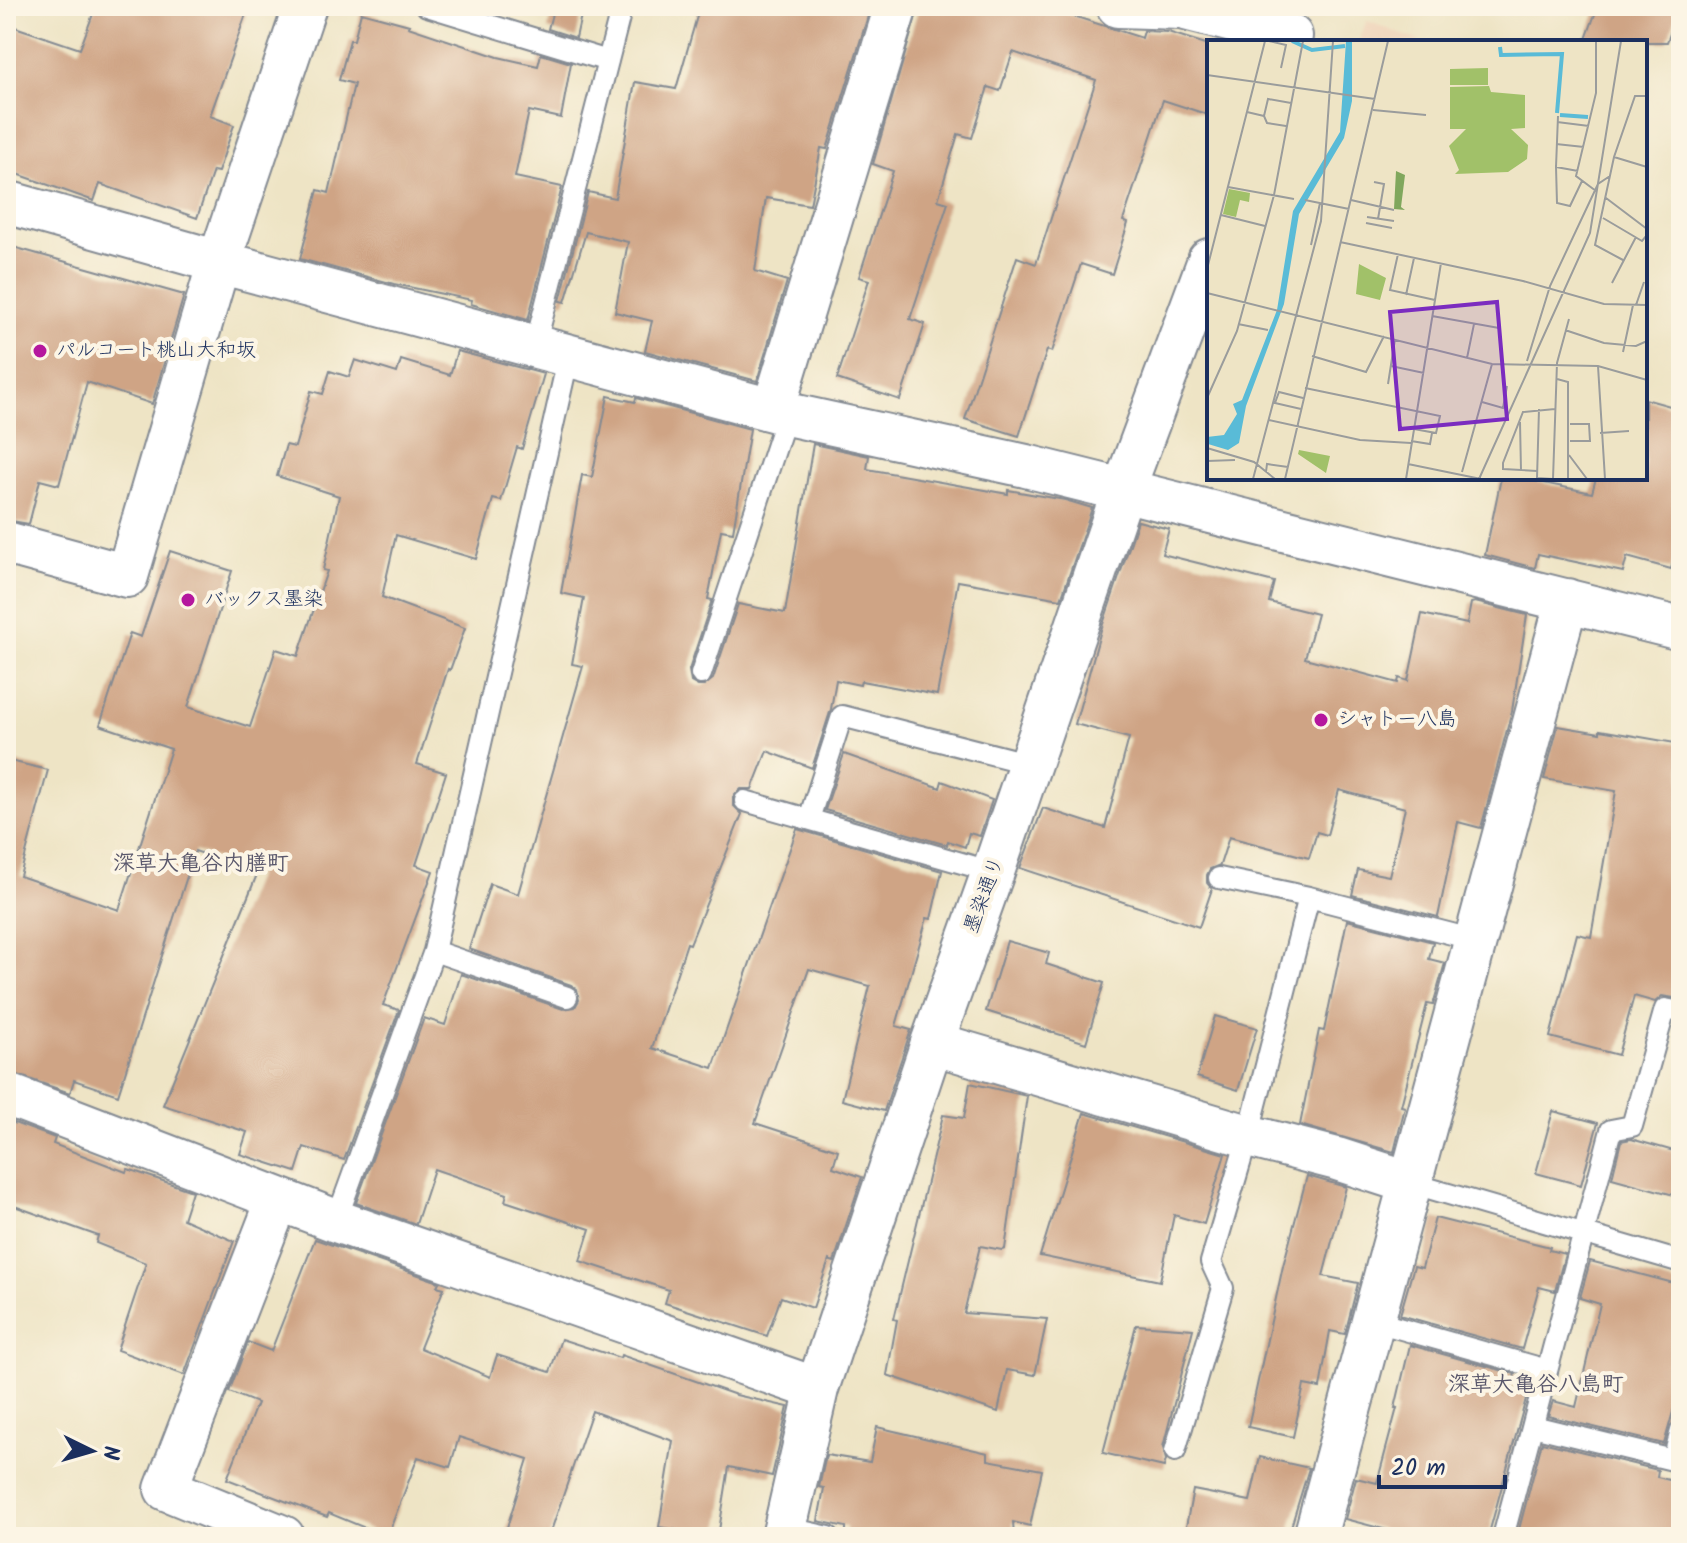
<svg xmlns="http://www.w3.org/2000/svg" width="1687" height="1543" font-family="Kalam,'Klee One',sans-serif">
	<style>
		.built { fill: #f0d6bc }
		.building { fill: #cfa485 }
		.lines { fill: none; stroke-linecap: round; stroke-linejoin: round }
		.lane-casing { stroke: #848a92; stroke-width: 24 }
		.street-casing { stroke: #848a92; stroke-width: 46 }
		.lane { stroke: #fff; stroke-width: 20 }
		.street { stroke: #fff; stroke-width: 42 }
		.poi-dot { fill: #b5179e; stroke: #fcf5e5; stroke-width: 3 }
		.labels { text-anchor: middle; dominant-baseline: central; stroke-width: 8; stroke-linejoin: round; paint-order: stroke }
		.poi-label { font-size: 20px; fill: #1b2f5e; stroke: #fcf5e5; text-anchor: start }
		.street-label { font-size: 20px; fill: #1b2f5e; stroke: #fcf5e5 }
		.neighbourhood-label { font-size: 22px; font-weight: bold; fill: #5a586c; stroke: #fcf5e5 }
		.inset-river { fill: none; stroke: #59bbd7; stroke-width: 4 }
		.inset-road { fill: none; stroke: #9a9c9c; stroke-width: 2 }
		.view { fill: #7b2cbf; fill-opacity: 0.15; stroke: #7b2cbf; stroke-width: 4 }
		.inset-edge { fill: none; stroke: #1b2f5e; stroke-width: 4 }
	</style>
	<rect width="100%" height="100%" fill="#fcf5e5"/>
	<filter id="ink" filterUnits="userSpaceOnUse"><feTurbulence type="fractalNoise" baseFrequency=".0125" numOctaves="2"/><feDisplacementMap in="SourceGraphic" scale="16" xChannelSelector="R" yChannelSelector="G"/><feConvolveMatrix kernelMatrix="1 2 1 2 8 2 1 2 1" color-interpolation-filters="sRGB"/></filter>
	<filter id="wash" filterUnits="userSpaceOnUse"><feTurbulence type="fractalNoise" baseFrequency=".006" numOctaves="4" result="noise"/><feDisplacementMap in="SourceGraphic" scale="32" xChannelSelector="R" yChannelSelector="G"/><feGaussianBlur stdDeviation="1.8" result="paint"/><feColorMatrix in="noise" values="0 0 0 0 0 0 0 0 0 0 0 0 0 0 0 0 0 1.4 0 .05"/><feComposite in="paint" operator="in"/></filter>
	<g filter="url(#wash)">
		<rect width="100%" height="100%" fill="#eee4c5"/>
		<path class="built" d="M1367 21 1419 41V42H1358Z"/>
		<g id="blocks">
			<path class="building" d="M96 6H222L246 14 210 116 234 125 218 172 213 171 197 218 100 184 94 201 6 170V24L80 49Z
				M554 6H583L576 38 548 29Z
				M700 6H871L827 149 821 148 810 205 766 198 755 271 787 281 757 381 645 351 652 321 615 312 628 242 586 232 565 302 560 301 588 192 615 198 635 82 676 89Z
				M919 6H1042L1142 38 1144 31 1168 32 1209 45V115L1163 100 1123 221 1128 223 1112 274 1081 264 1052 352 1047 350 1019 436 965 419 1017 257 1036 264 1096 80 1013 52 1000 91 988 87 972 138 958 134 938 200 948 203 910 319 925 324 900 400 837 379 869 280 859 277 893 171 873 164Z
				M1598 6H1680L1667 42H1585Z
				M361 12 409 25 408 27 498 57 538 66 541 54 571 63 561 118 529 111 515 177 562 187 528 320 471 304 472 300 394 284 300 259 318 190 329 193 354 84 339 80 350 40H354Z
				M6 245 184 295 152 404 87 382 59 485 40 480 29 524 6 520Z
				M457 351 544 374 522 449 517 447 501 501 493 499 476 559 396 535 382 597 465 628 450 670 448 669 417 764 446 773 416 865 433 871 383 1005 399 1010 344 1160 304 1147 296 1172 240 1154 247 1132 163 1105 258 872 195 851 118 1095 74 1080 70 1093 6 1071V760L48 770 20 876 119 910 171 749 100 725 130 633 141 637 170 551 232 571 188 707 250 727 276 649 298 656 327 571 323 570 339 496 277 476 286 445 295 447 311 391 323 394 330 371 349 377 355 360 397 373 401 360 450 375Z
				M608 396 635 402 636 398 750 429 733 532 721 530 708 599 712 600 689 670 691 682 698 686H704L713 679 738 604 785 613 813 444 869 456 867 469 1008 494V490L1065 500 1092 508 1061 599 958 581 937 695 861 681 860 685 836 680 831 709 812 768 767 751 752 789H741L733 797V805L742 814 690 944 687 943 652 1048 713 1068 797 829 942 871 931 919 927 918 896 1026 911 1030 884 1111 842 1100 870 986 809 969 755 1123 838 1150 833 1167 862 1177 834 1262 829 1260 813 1308 781 1297 767 1336 665 1303 669 1290 580 1261 590 1229 505 1201 507 1194 434 1169 416 1224 356 1203 424 1018 445 1025 461 974 563 1009 575 1007 579 1000 577 989 571 985 469 949 490 884 518 894 583 666 572 664 584 598 561 593 582 475 592 477Z
				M1645 399 1681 409V533L1671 569 1627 557 1623 572 1538 554 1535 568 1485 555 1501 478H1520L1592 493 1596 478H1645Z
				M1138 521 1169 529 1162 554 1274 582 1269 602 1317 614 1305 658 1398 683 1399 678 1408 681 1422 614 1467 624 1471 603 1475 602 1527 615 1512 711 1481 828 1458 822 1438 917 1352 895 1358 870 1389 876 1405 808 1339 790 1327 835 1317 832 1309 858 1229 837 1220 865 1210 869 1207 875V883L1212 889 1199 927 1020 868 1043 808 1105 828 1129 738 1075 724 1101 630Z
				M1558 726 1600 733V730L1681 744V999L1662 996 1655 1002 1634 996 1618 1055 1550 1037 1577 934 1591 937 1616 791 1544 779Z
				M844 754 940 788 942 781 992 800 980 836 969 833 965 847 948 841 947 845 825 810Z
				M1347 920 1433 942 1429 959 1445 963 1433 1005 1427 1004 1401 1106 1405 1107 1394 1152 1300 1125 1319 1030 1324 1031Z
				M1007 941 1049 953 1046 964 1104 983 1086 1043 986 1011Z
				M1215 1016 1257 1028 1238 1090 1197 1077Z
				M970 1083 1027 1096 1005 1249 1002 1250 980 1246 964 1313 1047 1319 1035 1375 1007 1370 998 1412 887 1375 897 1320 894 1319 943 1115 964 1118Z
				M1553 1111 1598 1123 1581 1185 1536 1173Z
				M1084 1113 1225 1154 1204 1224 1174 1215 1160 1281 1040 1256Z
				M6 1120 55 1138 53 1144 126 1172 128 1169 192 1191 183 1219 234 1241 184 1375 117 1350 146 1263 96 1243 98 1236 6 1203Z
				M1631 1139 1681 1153V1197L1612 1178 1621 1141Z
				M1307 1176 1346 1187 1323 1276 1358 1283 1345 1334 1330 1331 1320 1388 1304 1385 1293 1437 1248 1427 1283 1266Z
				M1435 1218 1550 1247 1549 1250 1565 1254 1555 1291 1539 1287 1522 1349 1400 1315 1414 1266 1422 1268Z
				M315 1239 439 1282 437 1286 444 1288 420 1348 490 1377 497 1355 550 1372 561 1339 620 1358 621 1355 736 1395 788 1407 772 1476 729 1467 718 1537 659 1527 673 1441 592 1411 549 1537H504L528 1459 459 1437 450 1467 418 1457 387 1537 329 1513 327 1517 227 1479 257 1403 229 1392 248 1342 271 1351Z
				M1590 1261 1681 1285V1383L1664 1444 1548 1416 1553 1401 1576 1407 1600 1304 1580 1298Z
				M1136 1325 1193 1329 1163 1447 1166 1460 1164 1467 1103 1453Z
				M1410 1345 1515 1374 1510 1391 1527 1395 1488 1537H1414L1345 1519 1356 1478 1377 1483 1397 1408H1395Z
				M877 1427 988 1453V1460L1042 1470 1030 1526 1013 1522 1014 1537H846V1527L818 1521 824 1488 819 1487 826 1455 870 1462Z
				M1542 1442 1658 1470 1657 1477 1681 1483V1537H1532L1518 1533Z
				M1260 1457 1309 1468 1288 1537H1184L1193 1490 1250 1501Z"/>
		</g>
	</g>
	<g filter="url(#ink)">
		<use href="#blocks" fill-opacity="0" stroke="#848a92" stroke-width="2"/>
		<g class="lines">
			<defs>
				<path id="lane" d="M427 6 608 61
					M535 346 622 6
					M701 674 787 414
					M745 801 993 872
					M809 819 842 716 1030 764
					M1219 878 1309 897
					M434 951 567 997
					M1411 1183 1681 1262
					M336 1221 434 951 569 355
					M1373 1321 1547 1370
					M1533 1426 1673 1460 1681 1431
					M1175 1451 1223 1288 1211 1262 1248 1136 1309 897 1475 940
					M784 1527 829 1537
					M1503 1537 1611 1130 1632 1126 1665 1009 1681 1012"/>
				<path id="street" d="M1118 6 1181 8 1291 36
					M6 202 219 262 787 414 1026 466 1681 629
					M773 410 896 6
					M6 543 127 576 219 262 305 6
					M932 1043 1248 1136 1337 1159 1411 1183
					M6 1094 336 1221 817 1389
					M278 1199 166 1489 283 1537
					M783 1537 817 1389 932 1043 993 872 1123 491 1209 260
					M1315 1537 1567 600"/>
			</defs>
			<use href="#lane" class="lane-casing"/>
			<use href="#street" class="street-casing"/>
			<use href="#lane" class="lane"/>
			<use href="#street" class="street"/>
		</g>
	</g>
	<g class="poi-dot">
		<circle cx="40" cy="351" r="8"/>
		<circle cx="188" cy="600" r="8"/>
		<circle cx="1321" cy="720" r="8"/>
	</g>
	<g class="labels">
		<g class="poi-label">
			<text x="56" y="351">パルコート桃山大和坂</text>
			<text x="204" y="600">バックス墨染</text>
			<text x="1337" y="720">シャトー八島</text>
		</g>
		<g class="street-label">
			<text transform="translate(985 895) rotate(-70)">墨染通り</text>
		</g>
		<g class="neighbourhood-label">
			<text x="201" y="864">深草大亀谷内膳町</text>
			<text x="1536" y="1385">深草大亀谷八島町</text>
		</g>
	</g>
	<g transform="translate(1207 40)">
		<rect width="440" height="440" fill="#eee4c5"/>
		<path d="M281 28V45H243V29ZM282 46 284 52 318 55V88L304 89 321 105 320 119 301 132 248 134 252 130 242 106 259 89H243V47ZM22 149 43 153 42 162 33 160 29 177 16 174ZM152 224 179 238 173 260 149 254ZM92 410 123 416 119 433 91 414Z" fill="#a1c169"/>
		<path d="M189 131 198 135 194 167 198 170 187 169Z" fill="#80a75d"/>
		<path d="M139 1H145V61L137 98 92 174 77 264 39 366 32 403 21 410 1 404 0 397 17 395 30 374 26 364 35 360 70 270 86 171 133 92Z" fill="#59bbd7"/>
		<path class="inset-river" d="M85 1 105 10 138 6M293 7 294 15 355 14 350 73M353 75 381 77"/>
		<path class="inset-road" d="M62 1 79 5 74 28M0 35 168 59M166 70 219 75M40 72 57 76 61 59 84 63M57 76 60 83 79 86M350 82 382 86M349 104 377 107M407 117 440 127M349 127 351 76M371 131 349 127 350 163 363 166 375 141M167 142 177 144 171 179M21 147 87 159M389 151 369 136 389 53V1M399 158 440 189M98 160 142 169M144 160 187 170M14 175 58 186M160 177 187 181M396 178 435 201 440 195M159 183 185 188M133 202 316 241 397 264 440 265M104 205 113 163M191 214 183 250 228 260M416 220 388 205 407 117 428 56H440M0 229 58 1M405 243 429 197M0 253 285 324 391 326 440 340M199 255 207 218M429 265 437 242M225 276 292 288M31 284 61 290M358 290 397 303 429 306 440 301M416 312 426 265M105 316 159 332 177 296M260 318 267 284M320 321 343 246 391 144 403 136M184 326 217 333M391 326 398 439M350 339 361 342V439M181 344 188 299M98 348 233 376 229 393 207 389M0 358 30 291 67 155 96 1M275 362 296 368 300 346M94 369 68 363 72 352 96 358M332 369 330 438 346 439 350 323 362 279M62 380 153 400 204 403M313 382 314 431M393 393 422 391M204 401 223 404 225 393M363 401H383L382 384H363M0 408 47 422 68 439M362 415 380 439M0 421 28 420M201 424 274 439M330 431 296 429V423L316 372 348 369M59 432 60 424 81 427M255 432 285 324M46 439 114 181 126 1M78 439 181 1M199 439 234 223M272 439 383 193 414 1"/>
		<path class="view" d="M290 262 300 379 193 389 183 272Z"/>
		<rect width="440" height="440" class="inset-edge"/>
	</g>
	<rect width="1687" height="1543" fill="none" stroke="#fcf5e5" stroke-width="32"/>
	<g transform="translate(92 1451) rotate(95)" stroke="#fcf5e5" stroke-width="6" paint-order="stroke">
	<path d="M0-6L14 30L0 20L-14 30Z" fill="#1b2f5e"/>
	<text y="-12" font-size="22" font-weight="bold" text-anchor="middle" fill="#1b2f5e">N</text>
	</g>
	<path d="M1379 1475v12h126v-12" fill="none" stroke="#1b2f5e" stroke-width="4"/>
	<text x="1391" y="1475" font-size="24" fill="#1b2f5e" stroke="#fcf5e5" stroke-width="6" paint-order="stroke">20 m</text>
</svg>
